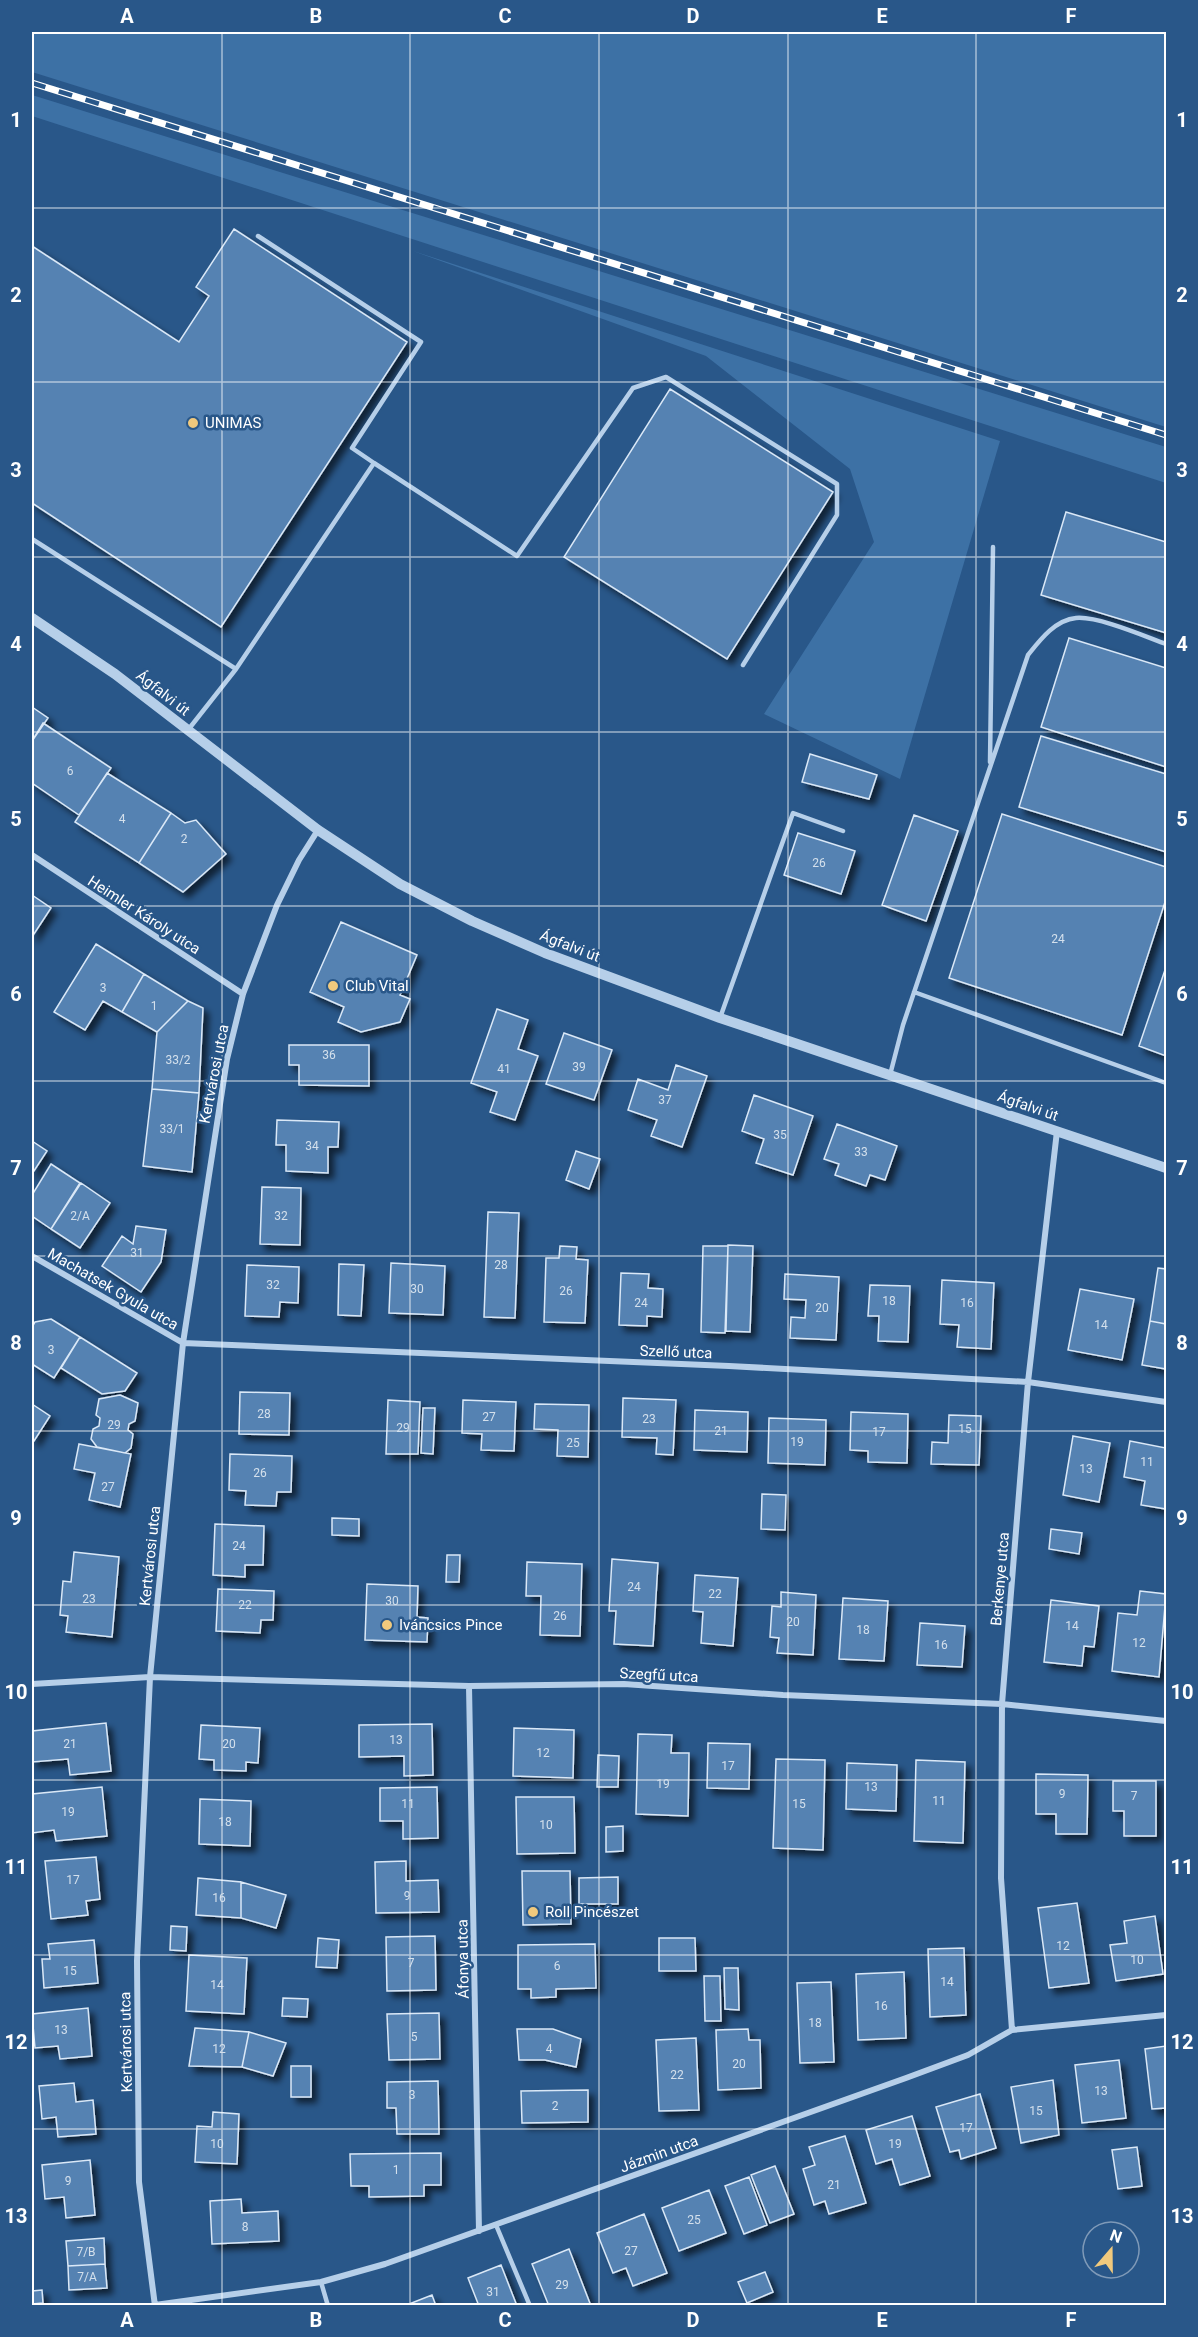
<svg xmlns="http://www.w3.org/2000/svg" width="1198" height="2337" font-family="Roboto,sans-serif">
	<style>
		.green { fill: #3d71a5 }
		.building { fill: #5582b2; stroke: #dae8f7; stroke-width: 1.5; filter: url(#shadow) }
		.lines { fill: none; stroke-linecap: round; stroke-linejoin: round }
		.service { stroke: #b6cfe9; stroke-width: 4.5 }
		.minor { stroke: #b6cfe9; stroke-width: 6 }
		.tertiary { stroke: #b6cfe9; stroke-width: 10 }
		.rail-casing { stroke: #fff; stroke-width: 7 }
		.rail { stroke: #295789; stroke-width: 4.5; stroke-dasharray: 14; stroke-linecap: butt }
		.grid { fill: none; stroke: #fff; stroke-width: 1.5; stroke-opacity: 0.55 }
		.poi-dot { fill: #f0c97d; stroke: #295789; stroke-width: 2 }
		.labels { text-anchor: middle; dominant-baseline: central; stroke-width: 5; stroke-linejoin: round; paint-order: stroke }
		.number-label { font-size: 12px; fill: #d4e0ec }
		.poi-label { font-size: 15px; fill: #fff; stroke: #295789; text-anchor: start }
		.street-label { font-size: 15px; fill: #fff; stroke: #295789 }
		.neatline { fill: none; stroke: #fff; stroke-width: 2 }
		.grid-label { font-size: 20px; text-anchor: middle; font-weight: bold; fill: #fff }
	</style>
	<defs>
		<filter id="shadow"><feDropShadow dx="5.5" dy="5.5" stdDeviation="3" flood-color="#0009"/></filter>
	</defs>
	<rect width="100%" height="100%" fill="#295789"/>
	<path class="green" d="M32 32H1166V427L32 72Z
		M32 95 1166 447V483L32 116Z
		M413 251 1000 441 900 779 764 714 874 542 850 469 706 356Z"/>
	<path class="building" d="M234 229 407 342 221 627 32 503V246L179 342 209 296 196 287Z
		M670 389 833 492 727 659 564 557Z
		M1066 512 1166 542V633L1041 595Z
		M1069 638 1166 668V767L1041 727Z
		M32 707 48 718 32 741Z
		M43 723 111 768 79 815 32 783V741Z
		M1041 736 1166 774V852L1019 807Z
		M810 754 877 775 869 799 802 782Z
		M107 773 171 813 139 863 75 822Z
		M171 813 185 823 196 820 226 854 183 892 139 863Z
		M1002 814 1166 867V899L1122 1035 949 978Z
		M914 815 958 831 926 921 882 905Z
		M798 833 855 851 841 894 784 875Z
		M32 895 51 908 32 937Z
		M341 922 417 955 400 995 410 999 400 1022 361 1032 338 1022 344 1007 310 992Z
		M96 944 144 974 122 1012 103 1001 85 1030 54 1012Z
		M1166 967V1056L1139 1046Z
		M144 974 188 1001 157 1032 122 1012Z
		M188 1001 203 1008 199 1093 152 1089 157 1032Z
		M497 1009 528 1020 518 1049 538 1056 515 1120 490 1112 497 1092 471 1083Z
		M564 1033 612 1050 594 1100 546 1084Z
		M289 1045H369V1086L299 1085V1065H289Z
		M676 1065 707 1076 682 1147 651 1136 657 1120 628 1110 638 1079 668 1090Z
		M152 1089 199 1093 192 1172 143 1166Z
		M754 1095 813 1116 793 1175 756 1163 764 1139 742 1131Z
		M277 1120 339 1122 338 1147H328V1173L286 1171V1145H276Z
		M837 1124 897 1146 885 1180 870 1175 866 1186 835 1175 839 1164 824 1159Z
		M32 1141 47 1151 32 1174Z
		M576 1151 600 1159 589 1189 566 1180Z
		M51 1164 80 1183 51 1229 32 1216V1195Z
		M81 1183 110 1203 80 1248 51 1229Z
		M262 1187 301 1188 300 1245 260 1244Z
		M488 1212 519 1213 515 1318 484 1317Z
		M136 1226 166 1230 161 1262 141 1292 102 1266 122 1236 133 1244Z
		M728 1245 753 1246 750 1332 726 1331Z
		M560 1246 577 1247 576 1259 588 1260 585 1323 544 1322 546 1258H559Z
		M703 1246H728L725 1333 701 1332Z
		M391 1263 445 1266 443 1315 389 1313Z
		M339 1264 364 1265 361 1316 338 1315Z
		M247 1265 299 1267 298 1303 280 1302 279 1317 245 1316Z
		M1158 1268 1166 1269V1324L1150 1321Z
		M621 1273 649 1274 648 1288 663 1289 662 1317 647 1316V1326L619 1325Z
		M785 1274 839 1277 836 1340 790 1338 791 1317 805 1318 806 1300 784 1299Z
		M942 1280 994 1283 991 1349 957 1347 959 1325 940 1324Z
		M870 1285 910 1286 908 1342 878 1341 879 1316H868Z
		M1080 1289 1134 1299 1122 1360 1068 1350Z
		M51 1319 80 1337 54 1378 32 1364V1327L35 1322Z
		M1150 1321 1166 1324V1369L1142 1365Z
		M80 1337 137 1373 125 1391 102 1394 61 1368Z
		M240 1392 290 1393 289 1435 239 1434Z
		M120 1395 138 1403 135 1421 129 1424 128 1430 133 1434 131 1448 125 1453 97 1447 91 1439 93 1429 99 1426 100 1418 96 1415 99 1399Z
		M623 1398 676 1400 673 1455 656 1454 657 1438 622 1437Z
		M388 1400 420 1402 418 1454H386Z
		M463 1400 516 1402 514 1451 481 1450 482 1434 462 1433Z
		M32 1404 50 1416 34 1441 32 1440Z
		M535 1404 589 1405 588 1457 557 1456 558 1430 534 1429Z
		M423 1408H435L433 1454 421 1453Z
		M695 1410 748 1412 747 1452 694 1450Z
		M851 1412 908 1414 907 1463 868 1462V1451L850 1450Z
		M949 1415 981 1416 979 1465 931 1464 932 1442 948 1443Z
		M769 1418 826 1420 825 1465 768 1463Z
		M1073 1436 1110 1443 1099 1502 1063 1495Z
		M1130 1441 1166 1448V1509L1141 1505 1145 1481 1124 1477Z
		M79 1444 131 1454 120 1507 89 1500 95 1473 74 1469Z
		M230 1454 292 1456 291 1492H277L276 1506 245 1505 246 1491 229 1490Z
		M762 1494 786 1495 785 1530 761 1529Z
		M332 1518 359 1519V1536L332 1535Z
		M215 1524 264 1526 263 1565H245V1577L213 1575Z
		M1051 1529 1082 1533 1079 1554 1049 1549Z
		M74 1552 119 1557 112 1637 66 1632 68 1616 60 1615 63 1581 71 1582Z
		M447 1555H460L459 1582H446Z
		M612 1559 658 1563 653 1646 614 1644 616 1611H609Z
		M527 1562 582 1564 580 1636 540 1635 541 1596H526Z
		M695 1575 738 1578 733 1646 701 1643 703 1612 693 1611Z
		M367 1584 418 1586 417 1617 428 1618 427 1642 365 1640Z
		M218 1589 274 1591 273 1620H261L260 1633 216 1631Z
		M1140 1591 1166 1594 1159 1677 1112 1671 1118 1613 1137 1615Z
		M781 1592 816 1595 813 1655 777 1653 779 1638 770 1637 772 1606 781 1607Z
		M843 1598 888 1601 884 1661 839 1659Z
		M1051 1600 1099 1606 1094 1647 1084 1646 1082 1666 1044 1662Z
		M920 1623 965 1626 962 1667 917 1665Z
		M106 1723 111 1771 70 1775 68 1759 32 1762V1731Z
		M432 1724 433 1775 404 1776V1756L359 1757V1725Z
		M201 1725 260 1728 258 1763 246 1762V1771L214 1770V1760L199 1759Z
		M514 1728 574 1730 573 1778 513 1776Z
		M638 1734 672 1735 671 1753H689L688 1816 636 1814Z
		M708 1743 750 1744 749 1789 707 1788Z
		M598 1755 619 1756 618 1787H597Z
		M776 1759 825 1760 823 1850 773 1848Z
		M916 1760 965 1762 963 1843 914 1841Z
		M847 1763 897 1765 896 1811 846 1809Z
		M1036 1774 1088 1775 1087 1834H1056V1814H1036Z
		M1113 1781H1156V1836H1124V1811H1113Z
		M102 1787 107 1836 56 1841 54 1830 32 1833V1794Z
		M437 1787 438 1838 403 1839V1821H380V1788Z
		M516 1797H574L575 1853 517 1854Z
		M200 1799 251 1801 250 1846 199 1844Z
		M623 1826V1851L606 1852V1827Z
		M96 1857 100 1899 86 1901 88 1915 51 1919 45 1861Z
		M406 1861V1881L438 1880 439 1912 376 1913 375 1862Z
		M522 1871H570L571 1924 523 1925Z
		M618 1877V1904H579V1878Z
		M198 1878 241 1882V1918L196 1915Z
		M241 1882 286 1895 276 1928 241 1918Z
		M1077 1903 1089 1983 1049 1988 1038 1908Z
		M1155 1916 1163 1974 1116 1981 1110 1945 1127 1943 1124 1921Z
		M171 1926 187 1927 186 1951 170 1950Z
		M435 1936 436 1990 387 1991 386 1937Z
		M318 1938 339 1940 337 1968 316 1967Z
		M659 1938H695L696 1971H659Z
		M94 1940 98 1983 44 1988 42 1959H50L48 1944Z
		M595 1944 596 1988 556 1989V1997L531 1998V1989H518V1945Z
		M964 1948 966 2015 930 2017 928 1949Z
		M189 1955 247 1958 244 2014 186 2011Z
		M724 1968H738L739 2010 725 2009Z
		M904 1972 906 2038 858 2040 856 1974Z
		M704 1976H720L721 2021H705Z
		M831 1982 834 2062 800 2063 797 1983Z
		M283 1998 308 1999 307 2017 282 2016Z
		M88 2008 92 2056 60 2059 58 2046 35 2048 32 2014Z
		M439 2013 440 2059 389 2060 387 2014Z
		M195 2028 249 2032 242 2067 189 2066Z
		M517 2029H553L581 2039 576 2067 545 2060H519Z
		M748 2029 749 2040H760L761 2088 718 2090 716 2030Z
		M249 2032 286 2043 273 2076 242 2067Z
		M696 2038 699 2110 659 2111 656 2040Z
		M1166 2046V2108L1152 2109 1145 2049Z
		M1119 2060 1126 2118 1082 2123 1075 2065Z
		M291 2066H311V2097H291Z
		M1053 2080 1059 2135 1021 2143 1011 2087Z
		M438 2081 439 2134H397L396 2108H387V2082Z
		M74 2083 76 2102 93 2100 96 2134 58 2137 56 2117 42 2119 39 2086Z
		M588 2090V2122L522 2123 521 2091Z
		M980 2094 996 2148 961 2159 959 2150 950 2152 936 2107Z
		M213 2112 239 2114 237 2164 195 2162 197 2126 212 2127Z
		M912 2116 930 2176 900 2185 892 2159 876 2164 866 2130Z
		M845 2136 866 2203 829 2214 825 2201 814 2205 803 2169 815 2165 809 2147Z
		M1137 2147 1142 2186 1118 2189 1112 2150Z
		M441 2153V2185H424V2196L369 2197V2186H351L350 2154Z
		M90 2160 95 2215 66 2218 64 2197 45 2199 42 2165Z
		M775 2166 794 2214 770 2223 751 2175Z
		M749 2177 767 2225 744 2234 725 2186Z
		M709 2190 726 2233 679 2251 662 2208Z
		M241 2199 242 2213 278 2211 279 2241 212 2244 210 2201Z
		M644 2214 667 2273 633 2286 626 2268 613 2273 597 2233Z
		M104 2238 105 2264 68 2266 66 2241Z
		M569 2249 591 2306H549L532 2264Z
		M105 2264 107 2288 69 2290 68 2266Z
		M501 2265 517 2306H479L468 2278Z
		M765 2272 773 2292 747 2303 738 2282Z
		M42 2290 43 2303 32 2304V2291Z
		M432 2295 436 2306H404Z"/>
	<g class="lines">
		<path class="service" d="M374 463 517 556 633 388 666 377 837 484V515L743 665
			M32 539 236 669
			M188 730 236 669 374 463 352 448 421 342 258 236
			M990 762 993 547
			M914 992 1166 1083
			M720 1018 793 813 843 831
			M890 1075 903 1025 1028 655C1040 640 1055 620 1076 618 1098 616 1144 636 1166 644
			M496 2225 530 2306
			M321 2282 328 2306"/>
		<path class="minor" d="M32 855 243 994
			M32 1256 183 1343 729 1366 1028 1382 1166 1402
			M32 1684 150 1677 469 1686 624 1684 783 1695 1002 1704 1166 1721
			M469 1686 479 2231
			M1012 2030 1001 1878 1002 1704 1028 1382 1057 1131
			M155 2305 321 2282 385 2264 906 2078 968 2055 1012 2030 1166 2015
			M155 2306 139 2182 137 1961 150 1677 183 1343 227 1059 243 994 277 905 299 860 318 830"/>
		<path class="tertiary" d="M32 618 115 674 318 830 400 884 472 921 545 953 720 1018 1166 1168"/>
		<defs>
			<path id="rail" d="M32 83 1166 435"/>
		</defs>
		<use href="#rail" class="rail-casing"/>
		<use href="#rail" class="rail"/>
	</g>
	<path class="grid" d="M222 32V2306M410 32V2306M599 32V2306M788 32V2306M976 32V2306M32 208H1166M32 382H1166M32 557H1166M32 732H1166M32 906H1166M32 1081H1166M32 1256H1166M32 1431H1166M32 1605H1166M32 1780H1166M32 1955H1166M32 2129H1166"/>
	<g class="poi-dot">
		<circle cx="193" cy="423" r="6"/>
		<circle cx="333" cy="986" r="6"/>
		<circle cx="387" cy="1625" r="6"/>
		<circle cx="533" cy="1912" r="6"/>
	</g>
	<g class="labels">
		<g class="number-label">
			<text x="70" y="771">6</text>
			<text x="122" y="819">4</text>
			<text x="184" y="839">2</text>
			<text x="819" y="863">26</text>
			<text x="1058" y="939">24</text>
			<text x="103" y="988">3</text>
			<text x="154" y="1006">1</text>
			<text x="329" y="1055">36</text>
			<text x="178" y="1060">33/2</text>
			<text x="579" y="1067">39</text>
			<text x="504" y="1069">41</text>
			<text x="665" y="1100">37</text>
			<text x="172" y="1129">33/1</text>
			<text x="780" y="1135">35</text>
			<text x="312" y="1146">34</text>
			<text x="861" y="1152">33</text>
			<text x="80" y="1216">2/A</text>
			<text x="281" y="1216">32</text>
			<text x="137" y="1253">31</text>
			<text x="501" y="1265">28</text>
			<text x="273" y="1285">32</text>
			<text x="417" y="1289">30</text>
			<text x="566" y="1291">26</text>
			<text x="889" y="1301">18</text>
			<text x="641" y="1303">24</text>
			<text x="967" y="1303">16</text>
			<text x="822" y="1308">20</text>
			<text x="1101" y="1325">14</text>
			<text x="51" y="1350">3</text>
			<text x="264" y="1414">28</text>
			<text x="489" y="1417">27</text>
			<text x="649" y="1419">23</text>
			<text x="114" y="1425">29</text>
			<text x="403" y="1428">29</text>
			<text x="965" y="1429">15</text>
			<text x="721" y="1431">21</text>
			<text x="879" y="1432">17</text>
			<text x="797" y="1442">19</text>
			<text x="573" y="1443">25</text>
			<text x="1147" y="1462">11</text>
			<text x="1086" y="1469">13</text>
			<text x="260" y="1473">26</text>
			<text x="108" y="1487">27</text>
			<text x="239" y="1546">24</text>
			<text x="634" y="1587">24</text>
			<text x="715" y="1594">22</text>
			<text x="89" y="1599">23</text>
			<text x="392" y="1601">30</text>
			<text x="245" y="1605">22</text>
			<text x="560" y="1616">26</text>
			<text x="793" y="1622">20</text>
			<text x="1072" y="1626">14</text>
			<text x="863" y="1630">18</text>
			<text x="1139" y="1643">12</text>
			<text x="941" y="1645">16</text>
			<text x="396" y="1740">13</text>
			<text x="70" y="1744">21</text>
			<text x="229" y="1744">20</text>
			<text x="543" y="1753">12</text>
			<text x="728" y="1766">17</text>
			<text x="663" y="1784">19</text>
			<text x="871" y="1787">13</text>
			<text x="1062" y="1794">9</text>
			<text x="1134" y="1796">7</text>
			<text x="939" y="1801">11</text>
			<text x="408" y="1804">11</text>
			<text x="799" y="1804">15</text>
			<text x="68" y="1812">19</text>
			<text x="225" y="1822">18</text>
			<text x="546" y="1825">10</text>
			<text x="73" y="1880">17</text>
			<text x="407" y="1896">9</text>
			<text x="219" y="1898">16</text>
			<text x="1063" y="1946">12</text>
			<text x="1137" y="1960">10</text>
			<text x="411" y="1963">7</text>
			<text x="557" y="1966">6</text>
			<text x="70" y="1971">15</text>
			<text x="947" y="1982">14</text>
			<text x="217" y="1985">14</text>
			<text x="881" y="2006">16</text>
			<text x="815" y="2023">18</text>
			<text x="61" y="2030">13</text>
			<text x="414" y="2037">5</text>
			<text x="219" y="2049">12</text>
			<text x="549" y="2049">4</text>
			<text x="739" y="2064">20</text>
			<text x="677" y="2075">22</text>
			<text x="1101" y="2091">13</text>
			<text x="412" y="2095">3</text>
			<text x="555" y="2106">2</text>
			<text x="1036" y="2111">15</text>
			<text x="966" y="2128">17</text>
			<text x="217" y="2144">10</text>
			<text x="895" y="2144">19</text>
			<text x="396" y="2170">1</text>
			<text x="68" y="2181">9</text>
			<text x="834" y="2185">21</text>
			<text x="694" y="2220">25</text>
			<text x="245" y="2227">8</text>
			<text x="631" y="2251">27</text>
			<text x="86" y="2252">7/B</text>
			<text x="87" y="2277">7/A</text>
			<text x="562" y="2285">29</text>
			<text x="493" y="2292">31</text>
		</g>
		<g class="poi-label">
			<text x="205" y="423">UNIMAS</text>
			<text x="345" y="986">Club Vital</text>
			<text x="399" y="1625">Iváncsics Pince</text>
			<text x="545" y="1912">Roll Pincészet</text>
		</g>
		<g class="street-label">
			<text transform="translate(163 693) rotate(38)">Ágfalvi út</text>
			<text transform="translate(144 915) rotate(33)">Heimler Károly utca</text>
			<text transform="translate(570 946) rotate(21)">Ágfalvi út</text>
			<text transform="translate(214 1074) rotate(-79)">Kertvárosi utca</text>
			<text transform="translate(1028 1106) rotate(19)">Ágfalvi út</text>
			<text transform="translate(113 1289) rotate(30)">Machatsek Gyula utca</text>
			<text transform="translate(676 1352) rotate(2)">Szellő utca</text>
			<text transform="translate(150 1556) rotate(-84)">Kertvárosi utca</text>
			<text transform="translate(1000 1579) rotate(-85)">Berkenye utca</text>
			<text transform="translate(659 1675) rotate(3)">Szegfű utca</text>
			<text transform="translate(463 1959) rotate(-91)">Áfonya utca</text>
			<text transform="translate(126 2042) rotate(-91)">Kertvárosi utca</text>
			<text transform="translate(659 2154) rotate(-20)">Jázmin utca</text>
		</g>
	</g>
	<rect width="1198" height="2337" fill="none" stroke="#295789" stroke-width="66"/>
	<g transform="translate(1111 2250) rotate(20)"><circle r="28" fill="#295789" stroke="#7f9ab8" stroke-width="1.5"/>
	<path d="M0-4.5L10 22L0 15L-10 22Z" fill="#f0c97d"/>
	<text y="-9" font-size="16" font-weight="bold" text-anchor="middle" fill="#ffffff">N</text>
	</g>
	<rect x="33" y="33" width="1132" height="2271" class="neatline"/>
	<g class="grid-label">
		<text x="127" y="23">A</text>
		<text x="316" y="23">B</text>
		<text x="505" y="23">C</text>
		<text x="693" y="23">D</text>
		<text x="882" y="23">E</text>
		<text x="1071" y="23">F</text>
		<text x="16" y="127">1</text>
		<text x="1182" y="127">1</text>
		<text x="16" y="302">2</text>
		<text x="1182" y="302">2</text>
		<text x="16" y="477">3</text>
		<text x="1182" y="477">3</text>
		<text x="16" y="651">4</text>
		<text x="1182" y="651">4</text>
		<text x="16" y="826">5</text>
		<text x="1182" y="826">5</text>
		<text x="16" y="1001">6</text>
		<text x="1182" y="1001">6</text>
		<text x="16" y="1175">7</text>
		<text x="1182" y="1175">7</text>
		<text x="16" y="1350">8</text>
		<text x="1182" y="1350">8</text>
		<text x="16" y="1525">9</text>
		<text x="1182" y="1525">9</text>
		<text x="16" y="1699">10</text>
		<text x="1182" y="1699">10</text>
		<text x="16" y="1874">11</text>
		<text x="1182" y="1874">11</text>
		<text x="16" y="2049">12</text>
		<text x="1182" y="2049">12</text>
		<text x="16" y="2223">13</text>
		<text x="1182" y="2223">13</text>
		<text x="127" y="2327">A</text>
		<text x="316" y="2327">B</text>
		<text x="505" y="2327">C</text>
		<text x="693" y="2327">D</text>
		<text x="882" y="2327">E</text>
		<text x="1071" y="2327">F</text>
	</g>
</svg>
